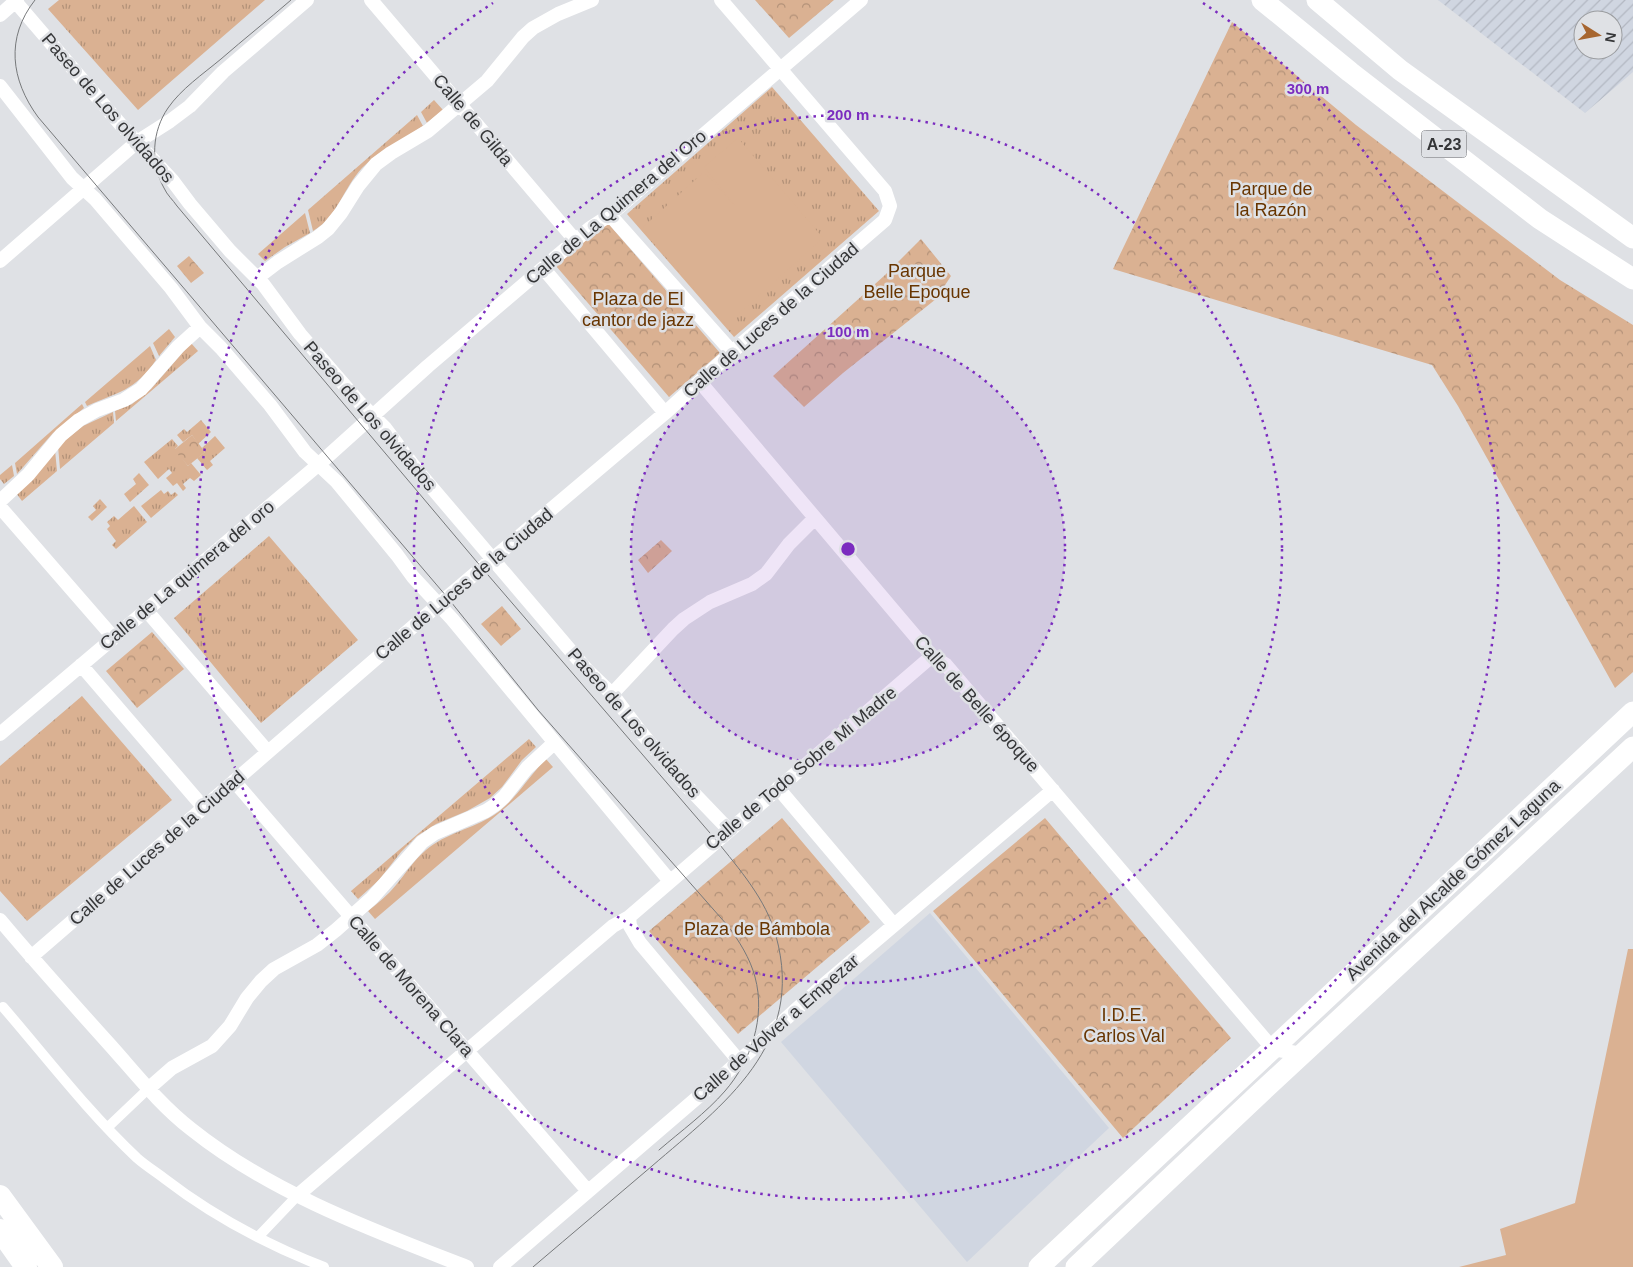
<svg xmlns="http://www.w3.org/2000/svg" width="1633" height="1267" font-family="Helvetica,sans-serif">
	<style>
		.built { fill: #d0d6e1 }
		.industrial { fill: url(#industrial-furrows); fill-rule: evenodd }
		.grass { fill: url(#grass-tufts) }
		.park { fill: url(#park-crowns) }
		.pitch { fill: #dab192 }
		.lines { fill: none; stroke-linecap: round; stroke-linejoin: round }
		.pedestrian { stroke: #fff; stroke-width: 10 }
		.minor { stroke: #fff; stroke-width: 14 }
		.primary { stroke: #fff; stroke-width: 21 }
		.trunk { stroke: #fff; stroke-width: 22 }
		.tram { stroke: #77797b; stroke-width: 1 }
		.ring { fill: none; stroke: #7b2cbf; stroke-width: 2.5; stroke-dasharray: 2.5 5 }
		.labels { text-anchor: middle; dominant-baseline: central; stroke-width: 5; stroke-linejoin: round; paint-order: stroke }
		.shield { fill: #dfe1e5; stroke: #68696c; stroke-width: 1 }
		.shield-label { font-size: 16px; font-weight: bold; fill: #353638 }
		.street-label { font-size: 18px; fill: #353638; stroke: #dfe1e5 }
		.park-label { font-size: 18px; fill: #683500; stroke: #dfe1e5 }
		.centre { fill: #7b2cbf; stroke: #dfe1e5; stroke-width: 2.5 }
		.ring-label { font-size: 15px; text-anchor: middle; font-weight: bold; fill: #7b2cbf; stroke: #dfe1e5; stroke-width: 5; stroke-linejoin: round; paint-order: stroke }
	</style>
	<defs>
		<pattern id="industrial-furrows" width="10" height="10" patternUnits="userSpaceOnUse" patternTransform="scale(1.25)"><rect width="10" height="10" fill="#d0d6e1"/><path d="M-1 1l2-2M0 10L10 0M9 11l2-2" fill="none" stroke="#b3b8c2"/></pattern>
		<pattern id="grass-tufts" width="24" height="20" patternUnits="userSpaceOnUse" patternTransform="scale(1.25)"><rect width="24" height="20" fill="#dab192"/><path d="M3 7l-1-3M5 7V3M7 7l1-3M15 17l-1-3M17 17v-4M19 17l1-3" fill="none" stroke="#b29178"/></pattern>
		<pattern id="park-crowns" width="20" height="18" patternUnits="userSpaceOnUse" patternTransform="scale(1.25)"><rect width="20" height="18" fill="#dab192"/><path d="M2 6a3 3 0 1 1 6 0M12 15a3 3 0 1 1 6 0" fill="none" stroke="#b29178"/></pattern>
	</defs>
	<rect width="100%" height="100%" fill="#dfe1e5"/>
	<path class="built" d="M930 913 1109 1128 967 1262 781 1042Z"/>
	<path class="industrial" d="M1438 0H1633V72L1585 113ZM1583 20H1613V50H1583Z"/>
	<path class="grass" d="M59 0H265L138 110 48 9Z
		M772 87 879 211 734 337 627 214Z
		M434 100 443 110 427 123 421 112Z
		M417 115 423 126C402 141 381 149 362 168 344 187 337 218 313 231L308 210Z
		M305 213 310 233 285 247 265 261 258 254Z
		M169 329 175 337 159 356 153 343Z
		M191 343 198 351 116 421 115 411 132 404 151 389Z
		M150 346 156 360C135 391 118 392 87 406L85 402Z
		M82 404 84 408 53 433 17 474 15 463Z
		M113 412 114 423 60 469 58 446 83 426Z
		M201 420 211 432 198 444 192 435 183 442 177 435 184 429 187 432Z
		M215 436 225 448 210 461 213 465 207 470 197 458 205 452 202 448Z
		M172 439 178 446 175 449 188 466 191 463 201 475 194 481 190 478 183 484 186 488 183 491 177 483 173 486 166 478 172 473 169 469 158 479 144 462Z
		M55 450 57 471 22 501 16 493Z
		M12 465 14 476 4 484 0 479V475Z
		M139 473 149 485 130 502 124 494 136 484 133 479Z
		M161 490 164 494 168 491 171 495 175 492 178 495 151 518 141 506Z
		M100 499 107 507 92 521 88 517 96 510 93 506Z
		M134 506 147 522 116 549 112 545 116 541 107 529 110 526 107 522 114 516 118 520Z
		M269 536 358 640 261 723 174 618Z
		M82 696 172 800 27 921 0 891V766Z
		M529 739 536 747 522 760 502 787 490 798 467 811 436 824 417 836 401 852 379 880 358 899 351 891Z
		M546 759 553 767 375 919 368 911C378 903 388 895 396 885 406 873 414 860 426 850 446 833 472 829 494 815 515 801 528 777 546 759Z"/>
	<path class="park" d="M755 0H834L789 38Z
		M1232 22 1356 125 1560 280 1633 325V672L1615 688 1458 406 1432 365 1113 269Z
		M607 222 720 353 669 397 556 266Z
		M921 239 951 276 936 299 843 373 804 407 773 376 885 275Z
		M189 256 204 273 191 283 177 266Z
		M192 435 205 452 188 466 174 450Z
		M661 540 672 551 648 573 638 560Z
		M502 606 521 629 501 646 481 624Z
		M152 632 184 669 137 708 106 671Z
		M782 818 870 922 738 1034 649 931Z
		M1045 818 1231 1038 1123 1138 933 911Z"/>
	<path class="pitch" d="M738 138 823 238 726 325 641 229 704 172 736 207 704 167Z
		M1628 949H1633V1267H1459L1506 1255 1500 1229 1575 1203Z"/>
	<g class="lines">
		<path class="pedestrian" d="M3 1007C47 1058 88 1112 137 1158 146 1166 156 1172 165 1179 213 1216 268 1245 324 1267
			M107 1128 148 1089
			M258 1237 298 1195"/>
		<path class="minor" d="M14 0 121 125 172 180 190 204 230 251 263 284 300 334 360 403 385 428 416 469 587 670 612 694 639 730 683 782 729 830
			M371 0 575 240
			M0 15 17 0
			M0 86 72 178 95 199 171 288 200 327 221 348 270 405 305 452 337 482 397 555 413 577 452 619 669 880
			M610 215 732 352
			M0 261 137 142 170 121 190 106 223 72 307 0
			M543 268 665 413
			M257 278 278 262 318 237 328 229 341 213 358 186 376 164 391 153 428 131 487 81 523 37 533 28 558 14 592 0
			M700 382 932 656 946 665 1273 1049 1302 1054
			M0 501 28 475 61 435 79 420 97 410 124 400 141 389 178 347 200 327
			M0 507 113 637
			M146 610 268 752
			M81 665 204 808
			M612 694 673 629 684 619 710 602 752 584 766 574 789 544 815 518
			M0 734 318 465 428 366 543 268 590 228 610 215 861 0
			M234 781 587 1190
			M778 788 894 925
			M629 917 630 926 640 943 739 1061
			M0 920C36 963 73 1004 110 1045 136 1074 160 1105 191 1129 271 1193 372 1230 467 1267
			M31 957 438 605 665 413 732 352 885 220 890 206 885 191 721 0
			M148 1089 172 1068 212 1046 230 1026 247 998 261 981 274 969 317 945 336 930 372 898 422 842 435 833 486 811 495 805 504 797 527 768 554 743
			M298 1195 613 926 629 917 932 656
			M500 1267 727 1072 820 988 1053 790"/>
		<path class="primary" d="M1262 0 1350 72 1540 219 1633 279
			M1317 0 1400 70 1633 238
			M1039 1267 1633 712
			M1076 1267 1256 1097 1633 747"/>
		<path class="trunk" d="M0 1196 52 1267
			M0 1230 26 1267"/>
		<path class="tram" d="M35 0C5 38 11 80 38 117L447 597 538 710 728 926C739 941 750 958 755 977 766 1017 751 1061 725 1091 706 1113 681 1131 659 1150
			M291 0C268 20 244 39 221 59 203 74 181 89 168 108 152 131 150 163 164 188 167 195 173 200 177 206L482 568 716 840C739 869 766 899 776 936 806 1045 724 1104 652 1166 612 1200 573 1233 533 1267"/>
	</g>
	<circle cx="848" cy="549" r="217" fill="#7b2cbf" fill-opacity=".12"/>
	<g class="ring">
		<circle cx="848" cy="549" r="217"/>
		<circle cx="848" cy="549" r="434"/>
		<path d="M1203 3A651 651 0 1 1 493 3"/>
	</g>
	<g class="labels">
		<rect class="shield" x="1421.5" y="130.5" width="45" height="27" rx="4"/>
		<g class="shield-label">
			<text x="1444" y="144">A-23</text>
		</g>
		<g class="street-label">
			<text transform="translate(108 108) rotate(49)">Paseo de Los olvidados</text>
			<text transform="translate(473 120) rotate(50)">Calle de Gilda</text>
			<text transform="translate(616 207) rotate(-40)">Calle de La Quimera del Oro</text>
			<text transform="translate(771 320) rotate(-41)">Calle de Luces de la Ciudad</text>
			<text transform="translate(370 416) rotate(49)">Paseo de Los olvidados</text>
			<text transform="translate(187 575) rotate(-40)">Calle de La quimera del oro</text>
			<text transform="translate(464 584) rotate(-40)">Calle de Luces de la Ciudad</text>
			<text transform="translate(977 704) rotate(48)">Calle de Belle époque</text>
			<text transform="translate(634 723) rotate(49)">Paseo de Los olvidados</text>
			<text transform="translate(801 768) rotate(-40)">Calle de Todo Sobre Mi Madre</text>
			<text transform="translate(157 848) rotate(-41)">Calle de Luces de la Ciudad</text>
			<text transform="translate(1453 880) rotate(-43)">Avenida del Alcalde Gómez Laguna</text>
			<text transform="translate(411 986) rotate(49)">Calle de Morena Clara</text>
			<text transform="translate(776 1028) rotate(-41)">Calle de Volver a Empezar</text>
		</g>
		<g class="park-label">
			<text x="1271" y="189">Parque de<tspan x="1271" dy="21">la Razón</tspan></text>
			<text x="917" y="271">Parque<tspan x="917" dy="21">Belle Epoque</tspan></text>
			<text x="638" y="299">Plaza de El<tspan x="638" dy="21">cantor de jazz</tspan></text>
			<text x="757" y="929">Plaza de Bámbola</text>
			<text x="1124" y="1015">I.D.E.<tspan x="1124" dy="21">Carlos Val</tspan></text>
		</g>
	</g>
	<circle cx="848" cy="549" r="8" class="centre"/>
	<g class="ring-label">
		<text x="1308" y="94">300 m</text>
		<text x="848" y="120">200 m</text>
		<text x="848" y="337">100 m</text>
	</g>
	<g transform="translate(1598 35) rotate(101)"><circle r="24" fill="#dfe1e5" stroke="#9b9da0"/>
	<path d="M0-4L9 19L0 12L-9 19Z" fill="#a76630"/>
	<text y="-8" font-size="14" font-weight="bold" text-anchor="middle" fill="#353638">N</text>
	</g>
</svg>
